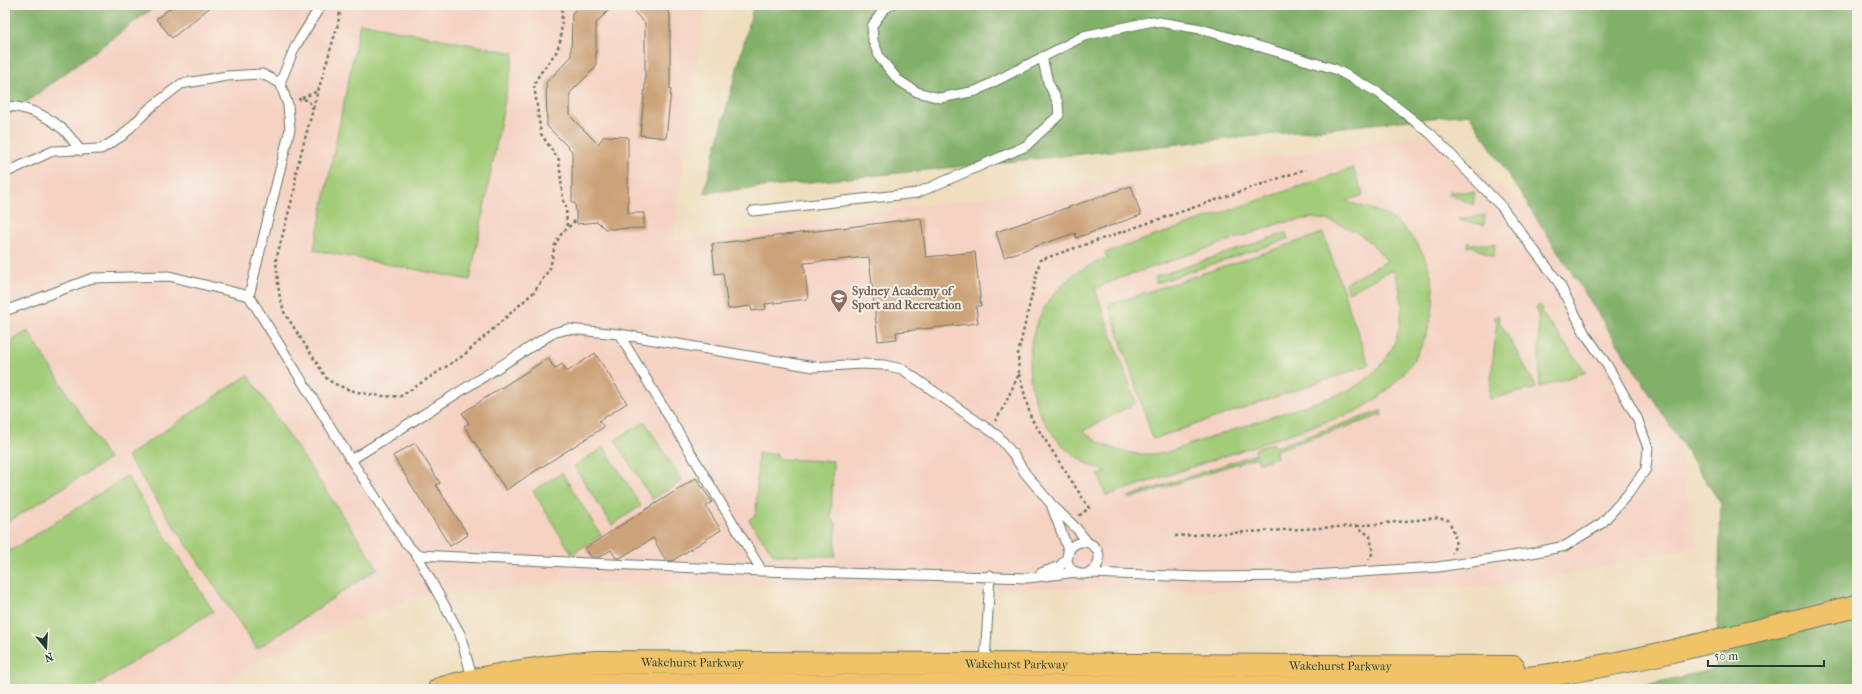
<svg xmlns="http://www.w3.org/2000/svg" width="1862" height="694" font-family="'IM FELL French Canon',serif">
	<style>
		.built { fill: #f5d2c2 }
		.green { fill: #a2cc78; stroke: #608456; fill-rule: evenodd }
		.forest { fill: #81b068; stroke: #50764e }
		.building { fill: #cca278 }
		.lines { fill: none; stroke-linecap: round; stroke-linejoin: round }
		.lane-casing { stroke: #687564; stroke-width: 11 }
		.primary-casing { stroke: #687564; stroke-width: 24 }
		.path { stroke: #687564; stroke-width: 2.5; stroke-dasharray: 3 3; stroke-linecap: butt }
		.lane { stroke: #fff; stroke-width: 9 }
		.primary { stroke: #f0c369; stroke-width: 22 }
		.labels { text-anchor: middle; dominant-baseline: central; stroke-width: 4; stroke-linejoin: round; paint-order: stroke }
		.education-label { font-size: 12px; font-weight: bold; fill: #785e54; stroke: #f7f3e8; text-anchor: start }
		.street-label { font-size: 12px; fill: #1f3d34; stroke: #f7f3e8 }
	</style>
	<rect width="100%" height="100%" fill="#f7f3e8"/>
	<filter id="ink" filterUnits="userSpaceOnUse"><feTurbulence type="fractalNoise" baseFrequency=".025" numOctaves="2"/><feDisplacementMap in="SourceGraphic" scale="8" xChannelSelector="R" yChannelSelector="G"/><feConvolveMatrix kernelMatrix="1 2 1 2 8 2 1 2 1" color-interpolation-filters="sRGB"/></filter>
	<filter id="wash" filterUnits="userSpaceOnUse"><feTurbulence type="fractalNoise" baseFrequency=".012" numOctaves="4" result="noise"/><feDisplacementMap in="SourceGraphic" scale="16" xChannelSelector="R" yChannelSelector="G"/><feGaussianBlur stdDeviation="0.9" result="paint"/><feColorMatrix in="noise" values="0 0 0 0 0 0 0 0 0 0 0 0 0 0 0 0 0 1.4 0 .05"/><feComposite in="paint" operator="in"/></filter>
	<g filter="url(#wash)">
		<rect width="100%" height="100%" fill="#efdebe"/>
		<path class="built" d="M118 5H705L673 241 1431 134 1546 222 1667 384 1697 546 1519 585 1304 592 560 583 411 598 254 662 221 689H5V72Z"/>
		<path class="green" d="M360 23 514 53 470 280 314 250Z
			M1353 168 1363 195 1346 201C1363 208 1379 209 1394 220 1468 279 1428 375 1355 412L1106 496 1098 475 1107 472C1026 446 1002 341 1065 282 1077 271 1092 264 1107 258L1105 253ZM1311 218C1344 221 1367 235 1387 261L1344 284 1349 292 1392 270C1409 297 1402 340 1382 364 1372 376 1359 385 1345 392L1165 453C1133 457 1108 451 1083 431L1136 403 1095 289 1115 280 1281 223Z
			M1449 190 1452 192H1475L1473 205 1451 195H1448Z
			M1485 215 1484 225 1458 220 1460 217 1463 219Z
			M1286 233 1288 239 1156 283 1155 277Z
			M1323 233 1369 365 1153 439 1109 305Z
			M1469 242 1472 244H1495L1493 257 1472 246 1468 247V243Z
			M1539 305 1542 307 1541 312 1586 372 1540 387 1538 313 1535 309Z
			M1497 315 1499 316V320L1537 388 1489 399 1497 321 1494 318Z
			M28 331 109 459 5 524V345Z
			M248 375 378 568 257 649 127 456Z
			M1381 411 1382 415 1276 450 1277 457 1259 463 1257 457 1129 499 1128 497 1256 454 1255 449 1273 443 1275 447Z
			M645 422 682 481 652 499 615 440Z
			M604 447 641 506 612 525 574 466Z
			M758 453 777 454 778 459 833 461 831 517 836 523 835 556 774 555 749 520 756 514Z
			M562 473 601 535 572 554 533 491Z
			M127 476 213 611 90 689H5V554Z"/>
		<path class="forest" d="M5 5H157L5 118Z
			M754 5H1857V689H1628L1716 669 1721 504 1469 114 704 193Z"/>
		<g id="blocks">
			<path class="building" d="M174 5H213L172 38 156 19Z
				M580 5H614L596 23V67L570 93V116L598 144 604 136 628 137V213H644V228L605 229 598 222 577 224 575 203H572V151L547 126 546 83 571 57 572 13Z
				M627 5H661L670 14V90H671L666 138 640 135 645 87V23Z
				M1131 186 1141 215 1076 238 1075 233 1004 257 996 232Z
				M921 218 926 257 975 252 981 306H976L978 323 896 332 897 339 878 341 869 257 804 263 808 299 765 304 766 309 752 311 751 306 728 309 723 273 715 274 712 244Z
				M595 353 627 403 599 421 604 427 506 490 464 426 469 423 462 413 548 358 555 369 562 364 567 372Z
				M415 443 440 483 436 485 468 535 450 546 393 456Z
				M696 478 712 502 706 506 721 530 672 561H666L653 538 620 558H616L611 550 599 557H591L585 548Z"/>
		</g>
	</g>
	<g filter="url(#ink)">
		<use href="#blocks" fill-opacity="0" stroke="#687564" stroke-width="1"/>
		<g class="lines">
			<defs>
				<path id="lane" d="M891 5 884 9 872 26 873 41 880 58 898 80 917 92 940 98 976 91 1084 36 1153 21 1201 29 1335 69 1379 93 1431 134 1501 206 1559 283 1584 332 1607 365 1637 418 1648 448 1646 469 1628 494 1602 523 1565 546 1532 553 1438 567 1297 576 1200 577 1089 573
					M5 106C23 106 46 115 60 127 68 132 74 143 81 151
					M5 173 53 151 101 149 122 136 150 108 181 84 227 76 262 74 280 83
					M753 211 917 193 1026 146 1059 115 1058 103 1048 82 1042 57
					M249 296 290 129 288 105 280 83 295 47 321 5
					M5 311 93 278 169 276 249 296 351 460 404 541 417 555 460 634 473 681
					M619 334 762 571
					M351 460 553 333 568 329 619 334 814 367 862 364 884 365 902 369 998 436 1013 454 1025 473 1052 505 1077 529 1088 543
					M1052 507 1069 552
					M1067 558a16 16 0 1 1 32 0a16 16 0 1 1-32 0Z
					M417 555 762 571 1028 578 1077 572
					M1041 573 1060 566 1068 557
					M985 663 990 575"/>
				<g id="primary">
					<path id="s1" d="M439 689C490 674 542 667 596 662L1513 667"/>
					<path d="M496 689 556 684 1360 688C1425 685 1491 684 1556 674 1657 658 1757 630 1857 606"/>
				</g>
			</defs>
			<use href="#lane" class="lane-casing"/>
			<use href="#primary" class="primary-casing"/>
			<path class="path" d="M566 5 562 11 561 38 557 51 539 75 534 85 541 134 559 160 563 200 566 206 567 228
				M302 98 318 91
				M298 99 308 100 313 109 296 172 295 188 276 260 279 293 284 312 327 379C345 392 380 398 401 396L464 355 534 292 550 268 555 245 562 233 575 221
				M313 108 338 24 341 5
				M1019 374 1031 418 1089 508 1079 516
				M995 421 1003 408 1019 374 1018 354 1040 260 1306 169
				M1357 526 1436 518 1448 520C1454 531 1459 542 1452 553
				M1175 536 1356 526 1370 536 1373 552 1369 560"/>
			<use href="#lane" class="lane"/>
			<use href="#primary" class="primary"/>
		</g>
	</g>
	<defs>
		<symbol id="university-pin" viewBox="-11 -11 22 30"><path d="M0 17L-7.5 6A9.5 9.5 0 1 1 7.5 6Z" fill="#8d6e63" stroke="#f7f3e8"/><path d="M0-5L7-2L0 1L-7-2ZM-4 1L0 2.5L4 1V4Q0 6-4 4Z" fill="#fff"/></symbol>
	</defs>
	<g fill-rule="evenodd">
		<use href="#university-pin" x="829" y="288" width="20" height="27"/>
	</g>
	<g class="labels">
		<g class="education-label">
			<text x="852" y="291">Sydney Academy of<tspan x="852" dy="14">Sport and Recreation</tspan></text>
		</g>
		<g class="street-label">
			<text stroke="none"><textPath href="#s1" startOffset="256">Wakehurst Parkway</textPath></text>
			<text stroke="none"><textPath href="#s1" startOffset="580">Wakehurst Parkway</textPath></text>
			<text stroke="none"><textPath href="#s1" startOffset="904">Wakehurst Parkway</textPath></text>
		</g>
	</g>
	<rect width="1862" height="694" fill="none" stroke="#f7f3e8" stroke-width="20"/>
	<g transform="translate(46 648) rotate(162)" stroke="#f7f3e8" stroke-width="3" paint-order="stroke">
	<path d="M0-3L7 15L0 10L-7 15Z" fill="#1f3d34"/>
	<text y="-6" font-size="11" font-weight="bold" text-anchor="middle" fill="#1f3d34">N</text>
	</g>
	<path d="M1708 660v6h116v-6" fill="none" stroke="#1f3d34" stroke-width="2"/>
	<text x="1714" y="660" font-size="12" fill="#1f3d34" stroke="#f7f3e8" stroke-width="3" paint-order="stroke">50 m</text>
</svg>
